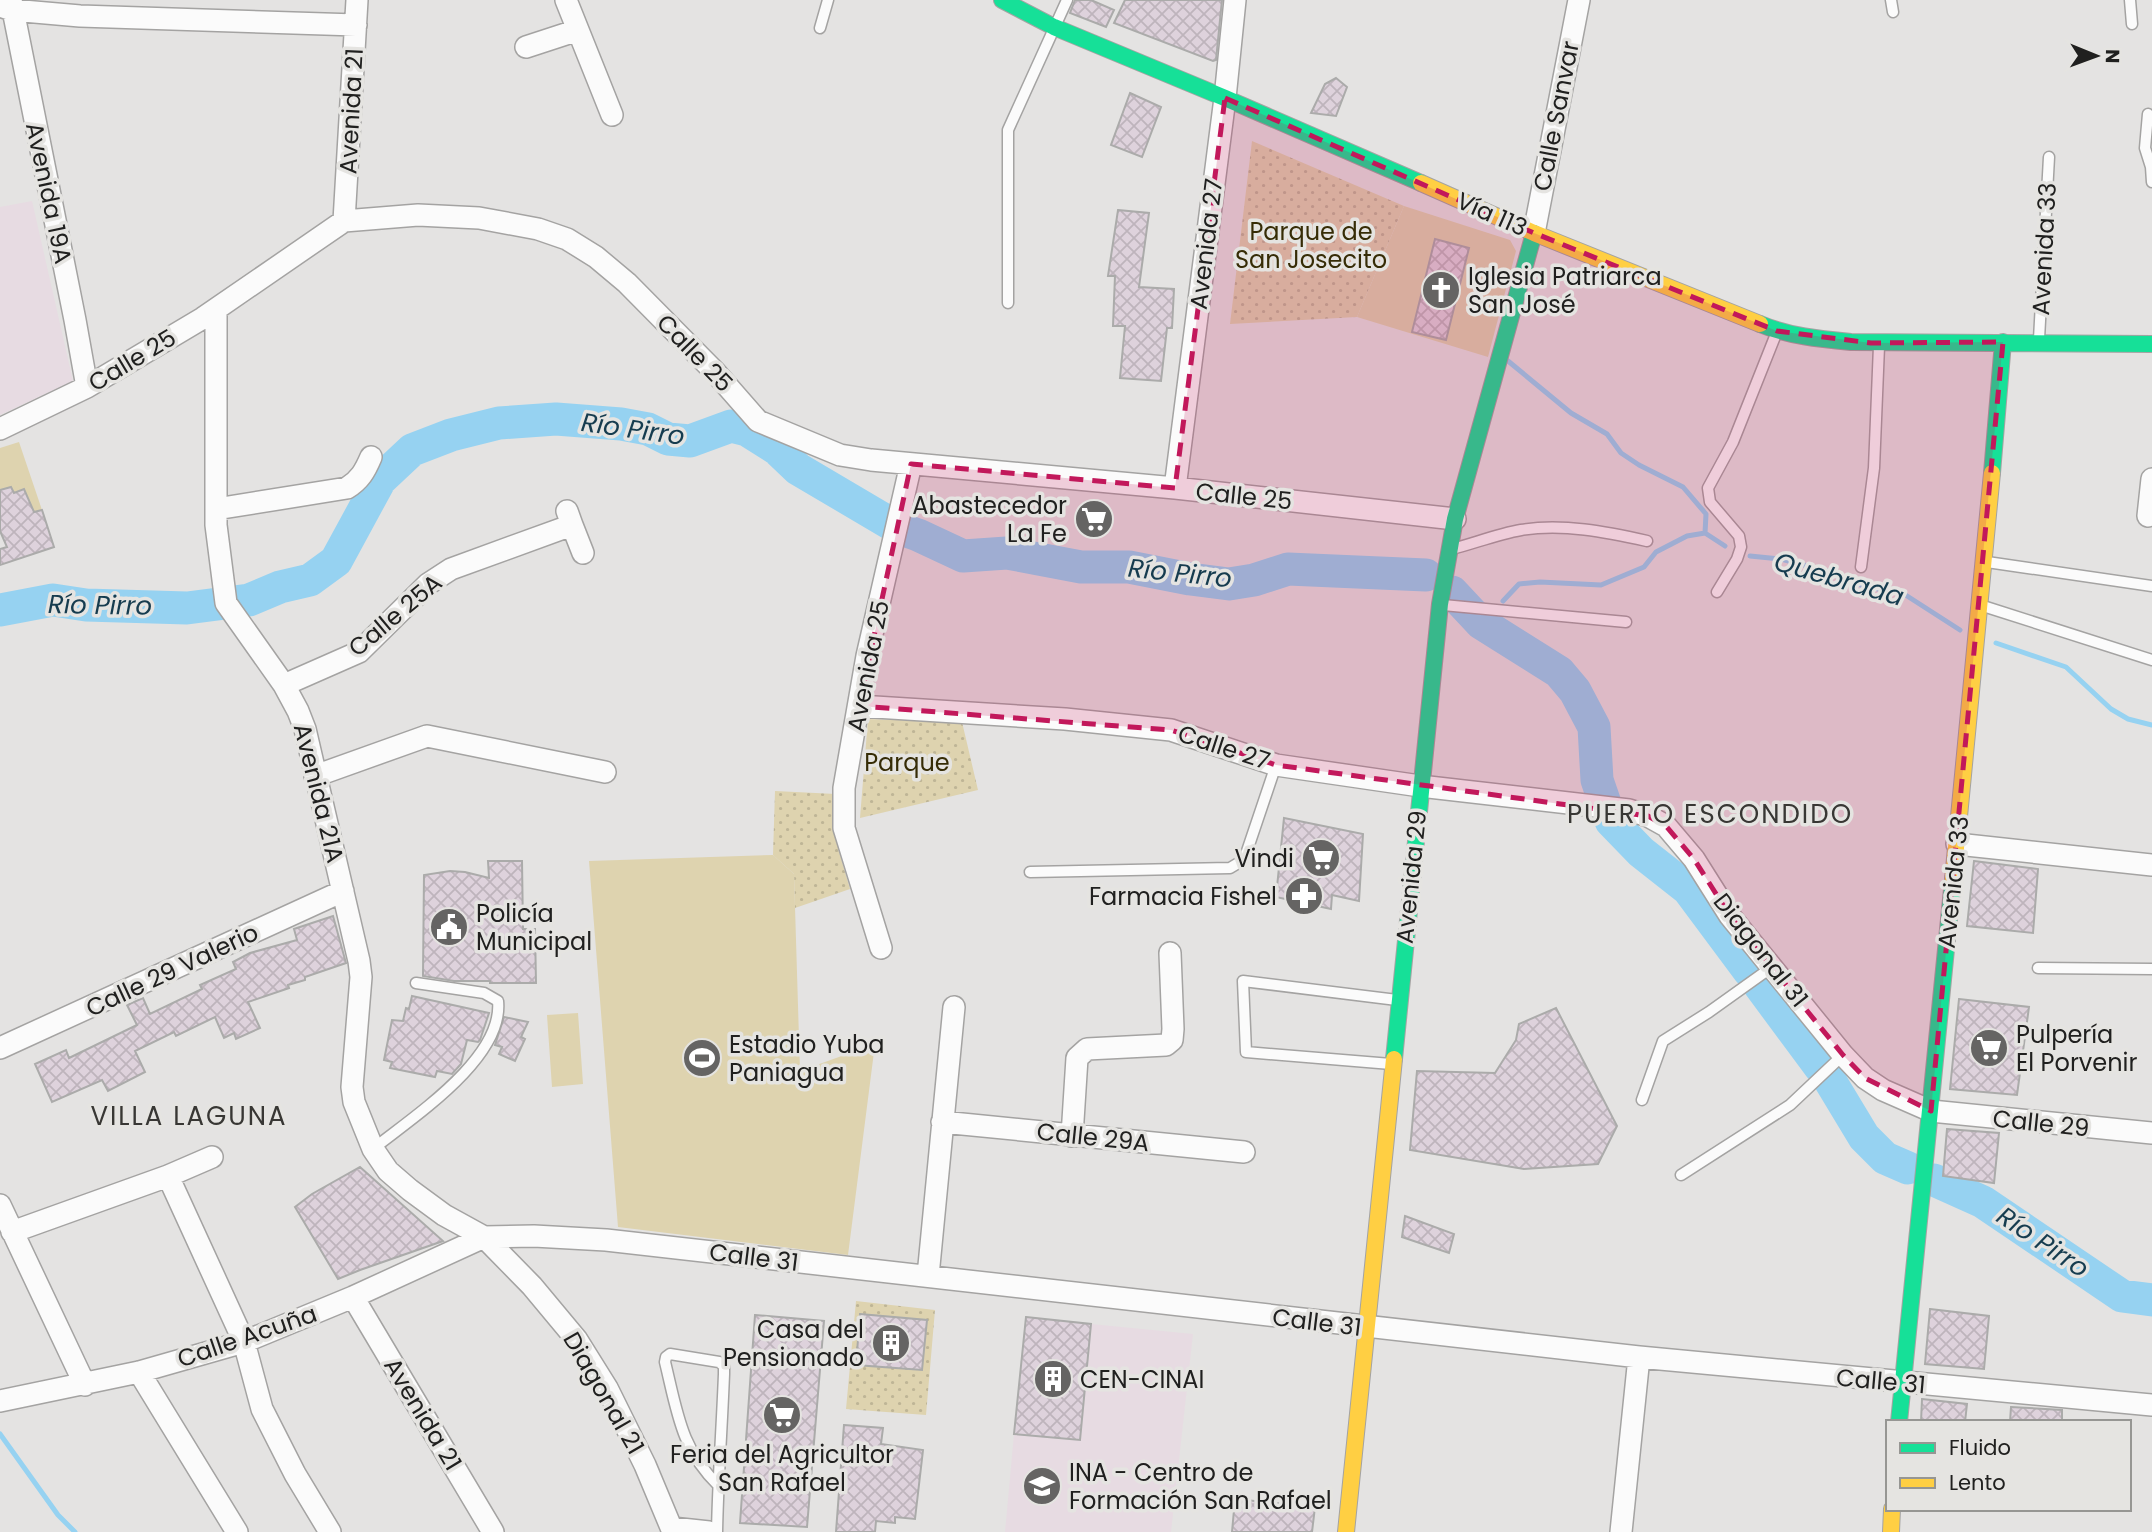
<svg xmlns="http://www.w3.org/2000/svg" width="2152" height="1532" font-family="Poppins,sans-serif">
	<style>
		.education { fill: #e7dbe2 }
		.grass { fill: url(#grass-dots) }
		.garden { fill: #ded3af; fill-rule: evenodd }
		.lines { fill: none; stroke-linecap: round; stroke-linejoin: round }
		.stream { stroke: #96d2f1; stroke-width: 5 }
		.river { stroke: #96d2f1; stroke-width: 33 }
		.building { fill: url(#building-cross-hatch); stroke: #ababaa; stroke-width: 2 }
		.lane-casing { stroke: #a4a3a2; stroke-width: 13 }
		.street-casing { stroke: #a4a3a2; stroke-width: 24 }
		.fast-casing { stroke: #a4a3a2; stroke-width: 18 }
		.slow-casing { stroke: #a4a3a2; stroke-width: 18 }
		.lane { stroke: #fbfbfb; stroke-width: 10 }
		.street { stroke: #fbfbfb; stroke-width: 21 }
		.fast { stroke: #16e098; stroke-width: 16 }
		.slow { stroke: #ffcf43; stroke-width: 16 }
		.marked { fill: #c2185b; fill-opacity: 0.2; stroke: #c2185b; stroke-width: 5; stroke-dasharray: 14 9; stroke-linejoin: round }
		.labels { text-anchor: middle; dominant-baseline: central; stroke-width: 7; stroke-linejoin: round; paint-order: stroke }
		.street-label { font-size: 24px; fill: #20201f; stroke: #e5e4e1 }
		.park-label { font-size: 24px; fill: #362c06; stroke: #e5e4e1 }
		.poi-label { font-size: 24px; fill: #20201f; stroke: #e5e4e1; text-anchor: start }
		.water-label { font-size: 26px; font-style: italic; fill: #163c4f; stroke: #e5e4e1 }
		.neighbourhood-label { font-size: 26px; letter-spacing: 2px; fill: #383734; stroke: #e5e4e1 }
	</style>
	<defs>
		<pattern id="grass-dots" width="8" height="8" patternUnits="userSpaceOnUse" patternTransform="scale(1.75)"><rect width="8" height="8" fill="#ded3af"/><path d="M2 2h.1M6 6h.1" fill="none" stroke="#beb596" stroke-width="1.8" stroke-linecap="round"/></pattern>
		<pattern id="building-cross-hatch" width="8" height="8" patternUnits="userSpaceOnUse" patternTransform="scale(1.75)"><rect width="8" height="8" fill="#ded2dc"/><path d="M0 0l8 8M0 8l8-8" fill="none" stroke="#beb4bc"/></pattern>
	</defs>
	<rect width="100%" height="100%" fill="#e4e3e2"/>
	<path class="education" d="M32 201 73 381 0 415V207Z
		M1091 1324 1193 1334 1171 1532H1005L1014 1434 1080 1440Z"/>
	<path class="grass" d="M1252 141 1404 206 1357 317 1230 324Z
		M868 719 962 722 978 790 860 818Z
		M775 791 836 794 838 848 850 889 795 908 794 874 773 855Z
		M856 1301 935 1310 926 1415 846 1409Z"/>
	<path class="garden" d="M1404 206 1510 240 1516 251 1488 357 1357 317ZM1435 240 1469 248 1446 340 1412 331Z
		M19 442 42 510 28 515 10 487 0 490V448Z
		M773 855 794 874 800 1071 875 1044 848 1255 618 1227 589 861Z
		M578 1013 583 1084 552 1087 547 1015Z"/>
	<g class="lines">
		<path class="stream" d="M1508 361 1571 413 1607 434 1621 453 1639 465 1683 487 1706 514 1705 533
			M1750 556 1781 559 1838 574 1863 586 1904 594 1960 630
			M1503 601 1519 584 1540 582 1601 585 1644 567 1656 552 1687 536 1705 533 1725 546
			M1996 643 2066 667 2111 709 2128 719 2152 725
			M0 1434 58 1515 75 1532"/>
		<path class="river" d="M1452 592 1481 623 1559 672 1575 691 1594 727 1597 780 1611 821 1641 852 1688 889 1749 971
			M0 610 53 600 86 605 187 608 249 600 280 587 310 580 336 561 380 480 412 450 451 435 499 423 556 419 621 424 648 429 668 439 690 441 731 426 747 430 777 449 798 469 898 528 918 535 963 556 1007 553 1081 567H1129L1190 579 1229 584 1254 580 1288 569 1426 575
			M1760 986 1820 1067
			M1829 1079 1864 1137 1885 1158 1908 1168
			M1934 1180 1983 1202 2122 1296 2152 1300"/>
	</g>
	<path class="building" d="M1075 0H1091L1114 10 1106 27 1070 13Z
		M1125 0H1222L1216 60 1213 61 1114 23Z
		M1336 78 1347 87 1336 116 1311 113 1325 84Z
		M1130 93 1161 107 1142 157 1111 145Z
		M1118 210 1149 213 1139 287 1174 289 1172 328H1167L1161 381 1120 378 1125 326H1113L1115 276H1108Z
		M1435 239 1469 248 1446 340 1412 332Z
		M11 487 14 493 24 489 34 512 42 510 54 547 0 565V549L7 547 0 531V490Z
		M1284 818 1363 834 1359 901 1332 895 1331 909 1276 897Z
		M488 861H522L523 929H535L536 983H490V981H454L423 976 424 875 450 871 465 872 489 878Z
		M1974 861 2038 869 2033 933 1967 926Z
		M333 916 346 963 305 977V980L288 985 289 988 248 1002 260 1028 236 1039 234 1033 224 1038 215 1017 176 1036 174 1032 135 1051 145 1072 108 1091 102 1080 52 1102 35 1064 66 1050 69 1058 137 1025 127 1005 143 998 150 1014 202 989 200 985 236 969 233 962 250 953 297 940 294 929Z
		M412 996 489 1013 480 1040 478 1042 467 1040 461 1064 452 1074 437 1071 435 1077 390 1068 392 1062 384 1060 392 1020 403 1021 406 1008 409 1009Z
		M1959 999 2029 1007 2017 1095 1950 1089Z
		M1556 1008 1617 1126 1598 1164 1524 1169 1410 1150 1417 1071 1495 1073 1516 1040 1519 1024Z
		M504 1017 528 1022 521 1037 525 1039 515 1061 499 1054 502 1047 495 1045Z
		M1947 1129 1999 1133 1994 1183 1943 1176Z
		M360 1167 443 1241 360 1270 338 1279 295 1207 312 1194Z
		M1405 1216 1454 1234 1449 1253 1402 1237Z
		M1930 1309 1989 1316 1984 1369 1925 1364Z
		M860 1314 927 1320 922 1370 856 1365Z
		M755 1315 824 1321 807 1527 740 1523Z
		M1026 1317 1091 1324 1080 1440 1014 1434Z
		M1922 1399 1967 1404 1965 1422H1921Z
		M2011 1407 2062 1410V1422H2010Z
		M844 1425 883 1428 881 1444 923 1450 915 1519 895 1517V1523L876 1521 875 1532H836Z
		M1235 1499 1315 1507 1312 1532H1232Z"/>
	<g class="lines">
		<defs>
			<path id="lane" d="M1891 0 1893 12
				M2130 0 2132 24
				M820 28 828 0
				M2148 114 2145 148 2151 167 2152 182
				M1008 303V130L1067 0
				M2039 339 2049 157
				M1452 549C1475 543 1498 534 1521 530 1562 523 1607 532 1647 541
				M1987 562 2152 586
				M1861 567 1874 468 1879 346
				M1717 592 1737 559 1741 547 1739 536 1710 502 1708 488 1733 442 1776 334
				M1443 605 1626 622
				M1983 606 2152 660
				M1030 872 1230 868 1240 862 1246 854 1276 765
				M2038 968 2152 969
				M1391 1064 1246 1052 1243 981 1397 1000
				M1642 1100 1663 1041 1709 1012 1772 967
				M373 1149C413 1117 504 1058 498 1001L484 993 416 983
				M1681 1175 1790 1105 1843 1055
				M717 1532C718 1479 722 1426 724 1374V1366L719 1362 670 1354 666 1357 665 1362C677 1411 681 1450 719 1486"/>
			<path id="street" d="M11 0 75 320 87 387
				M566 0 612 115
				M0 6 12 10 80 16 356 25
				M526 47 578 30
				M344 221 357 0
				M1534 233 1579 0
				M216 309V525L226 603 284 685 298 711 305 729 359 961 361 977 352 1087 354 1102 373 1149 388 1171 410 1190 444 1215 484 1237 532 1286 577 1340 607 1388 645 1465 673 1532
				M0 429 87 387 203 318 344 221 418 215 479 218 538 229 567 239 596 257 627 283 715 372 758 421 840 455 871 460 1175 488 1455 519
				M1175 488 1225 98 1235 0
				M216 509 347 488C360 480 365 471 371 457
				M2148 516 2152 479
				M572 525 583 553
				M284 685 359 652 428 584 451 569 572 525 567 511
				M859 706 1065 719 1171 730 1276 765 1420 786 1629 810 1648 816 1666 826 1694 859 1730 916 1843 1055 1865 1078 1883 1090 1931 1111 2152 1133
				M315 776 427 736 605 772
				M1957 844 2152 865
				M881 948 844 828V788L867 656 911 464
				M0 1048 343 891
				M942 1122 1244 1152
				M1072 1136 1077 1058 1087 1049 1166 1045 1172 1040 1173 1029 1170 953
				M212 1157 168 1176 244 1342 262 1409 295 1474 330 1532
				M0 1205 85 1385
				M12 1232 168 1176
				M928 1276 954 1007
				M353 1297 493 1532
				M139 1372 237 1532
				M0 1401 139 1372 244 1342 353 1297 484 1237 534 1236 606 1240 1639 1357 2152 1405
				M672 1528 709 1532
				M1621 1532 1639 1357"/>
			<path id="fast" d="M1002 0 1054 27 1225 98 1421 183
				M1760 324C1789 336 1819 339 1851 342L2152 344
				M1992 473 2003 342
				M1394 1059 1440 604 1455 519 1534 233
				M1899 1422 1953 879"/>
			<path id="slow" d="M1421 183 1534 233 1760 324
				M1953 879 1992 473
				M1346 1532 1394 1059
				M1891 1532 1892 1509"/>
		</defs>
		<use href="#lane" class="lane-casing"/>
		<use href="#street" class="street-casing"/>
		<use href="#fast" class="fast-casing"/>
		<use href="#slow" class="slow-casing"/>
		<use href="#lane" class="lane"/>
		<use href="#street" class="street"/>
		<use href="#fast" class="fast"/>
		<use href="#slow" class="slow"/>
	</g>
	<path class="marked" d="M1225 98 1534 233 1777 331 1871 343 2003 342 1931 1111 1865 1078 1843 1055 1730 916 1694 859 1666 826 1648 816 1276 765 1171 730 859 706 911 464 1175 488Z"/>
	<defs>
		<symbol id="church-disc" viewBox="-11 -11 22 22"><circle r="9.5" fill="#656463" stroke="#e5e4e1"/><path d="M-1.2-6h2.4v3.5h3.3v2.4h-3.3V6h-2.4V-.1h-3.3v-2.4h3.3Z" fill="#fff"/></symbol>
		<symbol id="supermarket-disc" viewBox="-11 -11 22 22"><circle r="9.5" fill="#656463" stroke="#e5e4e1"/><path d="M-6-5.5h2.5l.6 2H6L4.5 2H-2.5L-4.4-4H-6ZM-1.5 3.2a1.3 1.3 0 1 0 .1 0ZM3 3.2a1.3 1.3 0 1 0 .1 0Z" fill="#fff"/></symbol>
		<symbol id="pharmacy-disc" viewBox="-11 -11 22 22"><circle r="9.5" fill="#656463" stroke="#e5e4e1"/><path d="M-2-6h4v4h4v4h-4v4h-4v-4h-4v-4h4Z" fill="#fff"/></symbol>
		<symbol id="civic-disc" viewBox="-11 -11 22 22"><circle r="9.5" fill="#656463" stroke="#e5e4e1"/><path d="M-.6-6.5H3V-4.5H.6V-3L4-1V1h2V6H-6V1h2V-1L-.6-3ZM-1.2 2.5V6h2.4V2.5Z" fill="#fff"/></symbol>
		<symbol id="stadium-disc" viewBox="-11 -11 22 22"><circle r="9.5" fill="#656463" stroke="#e5e4e1"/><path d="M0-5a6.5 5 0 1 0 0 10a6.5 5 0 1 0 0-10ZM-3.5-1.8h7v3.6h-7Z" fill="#fff"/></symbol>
		<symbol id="building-disc" viewBox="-11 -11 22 22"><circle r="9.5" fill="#656463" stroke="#e5e4e1"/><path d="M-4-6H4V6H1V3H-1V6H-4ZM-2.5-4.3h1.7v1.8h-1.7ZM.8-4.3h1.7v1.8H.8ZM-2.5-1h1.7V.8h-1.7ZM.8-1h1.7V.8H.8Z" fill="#fff"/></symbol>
		<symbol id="university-disc" viewBox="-11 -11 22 22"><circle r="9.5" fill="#656463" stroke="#e5e4e1"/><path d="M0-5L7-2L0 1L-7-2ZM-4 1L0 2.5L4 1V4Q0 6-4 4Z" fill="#fff"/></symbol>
	</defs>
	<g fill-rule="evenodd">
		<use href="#church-disc" x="1419" y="268" width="44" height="44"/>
		<use href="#supermarket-disc" x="1072" y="497" width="44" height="44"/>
		<use href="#supermarket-disc" x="1299" y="836" width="44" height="44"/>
		<use href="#pharmacy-disc" x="1282" y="874" width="44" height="44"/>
		<use href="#civic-disc" x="427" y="905" width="44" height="44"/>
		<use href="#supermarket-disc" x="1967" y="1026" width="44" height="44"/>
		<use href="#stadium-disc" x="680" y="1036" width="44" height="44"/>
		<use href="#building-disc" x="869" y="1321" width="44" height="44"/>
		<use href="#building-disc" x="1031" y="1357" width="44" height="44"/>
		<use href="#supermarket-disc" x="760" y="1393" width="44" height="44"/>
		<use href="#university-disc" x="1020" y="1464" width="44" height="44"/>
	</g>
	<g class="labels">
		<g class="street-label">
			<text transform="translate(351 111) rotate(-87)">Avenida 21</text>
			<text transform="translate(1556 116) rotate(-79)">Calle Sanvar</text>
			<text transform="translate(49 193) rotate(78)">Avenida 19A</text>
			<text transform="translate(1492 214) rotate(24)">Vía 113</text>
			<text transform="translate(1206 244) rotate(-83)">Avenida 27</text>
			<text transform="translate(2044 249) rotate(-87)">Avenida 33</text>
			<text transform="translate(695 353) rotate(46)">Calle 25</text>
			<text transform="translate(132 360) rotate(-31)">Calle 25</text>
			<text transform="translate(1244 496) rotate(6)">Calle 25</text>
			<text transform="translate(395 615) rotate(-40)">Calle 25A</text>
			<text transform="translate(868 666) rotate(-79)">Avenida 25</text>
			<text transform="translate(1224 747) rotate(18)">Calle 27</text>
			<text transform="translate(319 793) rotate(76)">Avenida 21A</text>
			<text transform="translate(1411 877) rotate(-84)">Avenida 29</text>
			<text transform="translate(1953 882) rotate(-84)">Avenida 33</text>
			<text transform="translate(1761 950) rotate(52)">Diagonal 31</text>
			<text transform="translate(172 970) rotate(-25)">Calle 29 Valerio</text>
			<text transform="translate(2041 1123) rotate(6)">Calle 29</text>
			<text transform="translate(1093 1137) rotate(6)">Calle 29A</text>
			<text transform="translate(754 1257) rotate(7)">Calle 31</text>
			<text transform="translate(1317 1322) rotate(7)">Calle 31</text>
			<text transform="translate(247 1336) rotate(-19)">Calle Acuña</text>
			<text transform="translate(1881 1381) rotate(5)">Calle 31</text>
			<text transform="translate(604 1393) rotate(60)">Diagonal 21</text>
			<text transform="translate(423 1414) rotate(59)">Avenida 21</text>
		</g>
		<g class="park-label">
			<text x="1311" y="231">Parque de<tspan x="1311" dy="28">San Josecito</tspan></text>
			<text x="907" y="762">Parque</text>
		</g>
		<g class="poi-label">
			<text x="1468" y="276">Iglesia Patriarca<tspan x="1468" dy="28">San José</tspan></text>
			<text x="1067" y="505" text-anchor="end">Abastecedor<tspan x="1067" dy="28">La Fe</tspan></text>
			<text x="1294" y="858" text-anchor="end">Vindi</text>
			<text x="1277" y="896" text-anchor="end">Farmacia Fishel</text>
			<text x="476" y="913">Policía<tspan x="476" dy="28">Municipal</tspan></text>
			<text x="2016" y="1034">Pulpería<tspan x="2016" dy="28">El Porvenir</tspan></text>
			<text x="729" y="1044">Estadio Yuba<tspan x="729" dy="28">Paniagua</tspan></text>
			<text x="864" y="1329" text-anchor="end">Casa del<tspan x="864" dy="28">Pensionado</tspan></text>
			<text x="1080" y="1379">CEN-CINAI</text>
			<text x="782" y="1454" text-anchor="middle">Feria del Agricultor<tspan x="782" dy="28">San Rafael</tspan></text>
			<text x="1069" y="1472">INA - Centro de<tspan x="1069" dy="28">Formación San Rafael</tspan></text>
		</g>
		<g class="water-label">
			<text transform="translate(633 429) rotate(8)">Río Pirro</text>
			<text transform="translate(1180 573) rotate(6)">Río Pirro</text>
			<text transform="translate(1839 579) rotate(16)">Quebrada</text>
			<text transform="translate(100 605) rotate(1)">Río Pirro</text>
			<text transform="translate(2043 1242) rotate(34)">Río Pirro</text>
		</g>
		<g class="neighbourhood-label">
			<text x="1710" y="814">PUERTO ESCONDIDO</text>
			<text x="189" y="1116">VILLA LAGUNA</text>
		</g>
	</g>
	<rect x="1886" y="1420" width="245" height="91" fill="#e5e4e1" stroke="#969693" stroke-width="2"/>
	<rect x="1900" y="1443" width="35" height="10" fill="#16e098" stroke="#969693" stroke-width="2"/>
	<text x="1949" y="1455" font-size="21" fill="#20201f">Fluido</text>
	<rect x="1900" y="1478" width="35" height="10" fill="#ffcf43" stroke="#969693" stroke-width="2"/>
	<text x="1949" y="1490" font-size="21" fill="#20201f">Lento</text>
	<g transform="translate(2096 56) rotate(91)" stroke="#e5e4e1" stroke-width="5" paint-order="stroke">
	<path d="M0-5L12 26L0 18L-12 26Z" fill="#20201f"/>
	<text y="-10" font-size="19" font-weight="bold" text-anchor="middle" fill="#20201f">N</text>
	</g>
</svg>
